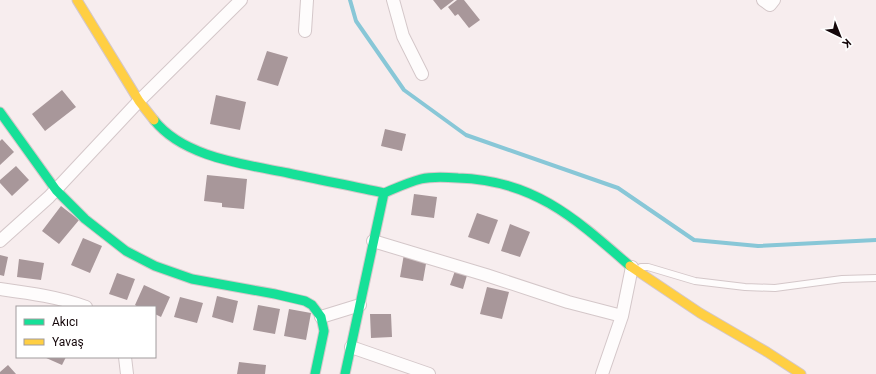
<svg xmlns="http://www.w3.org/2000/svg" width="876" height="374" font-family="Roboto,sans-serif">
	<style>
		.lines { fill: none; stroke-linecap: round; stroke-linejoin: round }
		.stream { stroke: #88c7d7; stroke-width: 4 }
		.building { fill: #a8979a }
		.lane-casing { stroke: #d4c7c9; stroke-width: 8 }
		.street-casing { stroke: #d4c7c9; stroke-width: 14 }
		.fast-casing { stroke: #d4c7c9; stroke-width: 11 }
		.slow-casing { stroke: #d4c7c9; stroke-width: 11 }
		.lane { stroke: #fefcfc; stroke-width: 6 }
		.street { stroke: #fefcfc; stroke-width: 12 }
		.fast { stroke: #16e098; stroke-width: 9 }
		.slow { stroke: #ffcf43; stroke-width: 9 }
	</style>
	<rect width="100%" height="100%" fill="#f7edee"/>
	<g class="lines">
		<path class="stream" d="M350 0 356 21 404 90 466 135 618 188 694 240 758 246 876 240"/>
	</g>
	<path class="building" d="M433 0H454L441 10Z
		M457 0H464L480 20 469 28 458 14 455 16 448 7Z
		M267 51 288 57 278 86 257 80Z
		M62 90 76 107 45 131 32 114Z
		M216 95 246 102 240 130 210 124Z
		M385 129 406 134 402 151 381 146Z
		M2 139 14 152 0 165V141Z
		M16 166 29 180 12 196 0 183V180Z
		M207 175 247 179 244 209 222 207V203L204 201Z
		M414 194 437 197 434 218 411 215Z
		M61 206 79 220 59 244 42 231Z
		M477 213 498 220 489 244 468 237Z
		M510 224 530 232 520 257 501 251Z
		M83 238 102 246 90 273 71 265Z
		M404 254 427 258 423 281 400 277Z
		M0 255 8 257 4 276 0 275Z
		M19 259 44 263 41 280 17 277Z
		M456 268 468 272 463 289 450 285Z
		M117 273 135 279 127 300 109 294Z
		M144 285 170 297 161 317 155 314V307H138L135 305Z
		M487 287 509 292 502 319 480 314Z
		M217 296 238 301 233 323 212 317Z
		M180 297 203 303 197 323 174 317Z
		M258 305 280 309 275 334 253 330Z
		M289 309 311 313 306 340 284 336Z
		M370 314H391L392 337 371 338Z
		M44 357H66L62 365Z
		M239 362 266 365 265 374H237Z
		M8 365 16 374H0V372Z"/>
	<g class="lines">
		<defs>
			<path id="lane" d="M641 267H648L695 281 745 287 775 288 842 279 876 278"/>
			<path id="street" d="M393 0 403 36 422 74
				M763 0 770 5 774 0
				M305 31 307 0
				M0 241 49 197 139 101 241 0
				M373 241 486 275 568 302 622 316
				M0 289C29 293 59 297 86 307
				M321 317 360 305
				M351 347 429 374
				M125 357 127 374
				M602 374 622 316 632 267"/>
			<path id="fast" d="M0 112 56 190 85 219 126 251 155 266 192 279 275 294 305 301 312 305 321 317 324 331 315 374
				M154 120C183 157 243 164 288 173 320 180 352 186 384 193L345 374
				M384 193C396 188 409 182 421 179 433 176 446 177 458 178 534 180 576 219 630 266"/>
			<path id="slow" d="M77 0 139 101 154 120
				M630 266 700 313 767 352 801 374"/>
		</defs>
		<use href="#lane" class="lane-casing"/>
		<use href="#street" class="street-casing"/>
		<use href="#fast" class="fast-casing"/>
		<use href="#slow" class="slow-casing"/>
		<use href="#lane" class="lane"/>
		<use href="#street" class="street"/>
		<use href="#fast" class="fast"/>
		<use href="#slow" class="slow"/>
	</g>
	<rect x="16" y="306" width="140" height="52" fill="#ffffff" stroke="#a19c9d"/>
	<rect x="24" y="319" width="20" height="6" fill="#16e098" stroke="#a19c9d"/>
	<text x="52" y="326" font-size="12" fill="#15070a">Akıcı</text>
	<rect x="24" y="339" width="20" height="6" fill="#ffcf43" stroke="#a19c9d"/>
	<text x="52" y="346" font-size="12" fill="#15070a">Yavaş</text>
	<g transform="translate(840 36) rotate(137)" stroke="#ffffff" stroke-width="3" paint-order="stroke">
	<path d="M0-3L7 15L0 10L-7 15Z" fill="#15070a"/>
	<text y="-6" font-size="11" font-weight="bold" text-anchor="middle" fill="#15070a">K</text>
	</g>
</svg>
